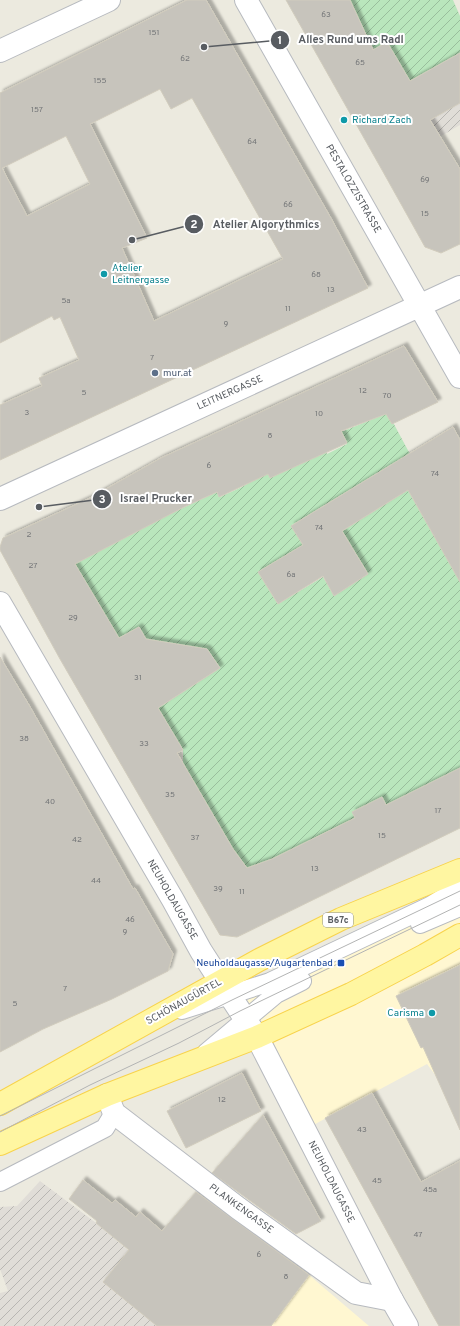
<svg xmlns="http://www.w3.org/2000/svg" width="460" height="1326" font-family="Overpass,sans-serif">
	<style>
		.commercial { fill: #fff7d1 }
		.industrial { fill: url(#industrial-furrows) }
		.garden { fill: url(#garden-furrows) }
		.building { fill: #c7c4bc; stroke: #d1ccbd; fill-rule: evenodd; filter: url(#shadow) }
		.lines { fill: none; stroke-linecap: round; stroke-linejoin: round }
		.service-casing { stroke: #b7babf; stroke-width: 20 }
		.minor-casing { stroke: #b7babf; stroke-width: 24 }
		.tertiary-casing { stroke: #b7babf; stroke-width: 24 }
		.primary-casing { stroke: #f8d34c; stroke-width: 24 }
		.service { stroke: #fff; stroke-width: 18 }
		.minor { stroke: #fff; stroke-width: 22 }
		.tertiary { stroke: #fff; stroke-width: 22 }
		.primary { stroke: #fff6a1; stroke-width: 22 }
		.tram { stroke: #b3b4b4; stroke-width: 1 }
		.culture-dot { fill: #0f9aa8; stroke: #fff; stroke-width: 1.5 }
		.service-dot { fill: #5c6f8a; stroke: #fff; stroke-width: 1.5 }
		.transit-dot { fill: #1a4fb4; stroke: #fff; stroke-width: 1.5 }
		.labels { text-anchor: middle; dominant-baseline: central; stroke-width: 4; stroke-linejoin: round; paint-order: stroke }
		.number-label { font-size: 8px; fill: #747678 }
		.shield { fill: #fff; stroke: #8a8d90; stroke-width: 1 }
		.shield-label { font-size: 9px; font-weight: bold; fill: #585c61 }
		.culture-label { font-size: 10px; fill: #0d838f; stroke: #fff; text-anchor: start }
		.street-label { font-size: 10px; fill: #585c61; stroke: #fff }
		.service-label { font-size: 10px; fill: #4e5e75; stroke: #fff; text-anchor: start }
		.transit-label { font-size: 10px; fill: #164399; stroke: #fff; text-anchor: end }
		.leader { fill: none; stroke: #585c61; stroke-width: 1.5 }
		.callout-dot { fill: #585c61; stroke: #fff; stroke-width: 1.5 }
		.mark-label { font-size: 12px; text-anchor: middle; font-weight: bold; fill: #fff }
		.callout-label { font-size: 11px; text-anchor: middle; font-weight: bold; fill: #585c61; stroke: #fff; stroke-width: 4; stroke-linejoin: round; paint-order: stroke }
	</style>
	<defs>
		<pattern id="industrial-furrows" width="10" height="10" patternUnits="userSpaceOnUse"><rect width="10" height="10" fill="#e0ddd7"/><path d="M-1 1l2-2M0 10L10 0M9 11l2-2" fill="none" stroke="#b8b6b2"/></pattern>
		<pattern id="garden-furrows" width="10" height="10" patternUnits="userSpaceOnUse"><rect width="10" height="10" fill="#b9e6bc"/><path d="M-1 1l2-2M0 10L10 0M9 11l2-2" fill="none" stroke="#99be9c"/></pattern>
		<filter id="shadow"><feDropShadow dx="3.5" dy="-3.5" stdDeviation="1" flood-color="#0004"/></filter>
	</defs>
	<rect width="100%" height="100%" fill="#eceadf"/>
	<path class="commercial" d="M460 895V1064L436 1076 427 1064 304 1130 235 1006Z
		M309 1275 369 1326H267L286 1305Z"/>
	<path class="industrial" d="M460 53V125L441 136 430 120Z
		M40 1181 96 1223 129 1251 157 1326H0V1293L8 1291 0 1269V1207L17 1206Z"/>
	<path class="garden" d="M350 0H453L460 16V53L410 81 374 49 364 30Z
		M388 413 418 469 401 479 392 464 292 525 303 545 259 573 278 604 323 577 334 595 368 574 342 531 408 490 434 536 460 569V768L386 805 382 797 355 818 272 859 247 868 233 849 183 763V750L158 708 220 668 207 649 146 639 139 627 114 641 112 628 94 595 59 566 217 492 220 497 242 487 321 441 327 454 347 444 341 432Z"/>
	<path class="building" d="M187 0H206L332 220 368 288 0 460V405L42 386 39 378 79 360 60 317 54 320 52 316 0 343V93ZM160 89 171 109 192 98 283 259 154 321 122 248 147 238 90 124ZM66 136 90 184 27 216 2 168Z
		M286 0H350L373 50 387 42 410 81 460 53V103L430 120 460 169V244L441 253 425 247 382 170Z
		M404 346 438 402 392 424 386 414 341 431 347 443 270 478 268 474 219 497 217 492 184 507 75 564 119 638 139 627 146 639 207 649 220 668 158 708 183 750 177 753 233 849 247 868 272 859 355 818 352 812 382 797 386 805 460 768V828L237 937 220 935 60 659 0 550V547L3 538 88 499 161 458Z
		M453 427 460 440V582L408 490 342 531 368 574 334 596 323 576 278 604 258 572 303 545 291 526Z
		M0 657 29 705 133 889 135 888 173 954 168 971 112 999 43 1029 0 1052Z
		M460 965V1130L423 1047 421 1048 396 996Z
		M242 1073 261 1111 186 1148 167 1111Z
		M372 1093 421 1182 460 1161V1326H439L431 1312 325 1118Z
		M263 1115 321 1221 296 1234 212 1173Z
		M83 1180 112 1203 115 1200 136 1217 140 1212 162 1231 196 1192 309 1275 271 1326H157L103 1282 129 1250 96 1223 97 1221 69 1199Z"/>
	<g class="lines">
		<defs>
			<path id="service" d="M420 924 460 907
				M182 1010 270 982 430 906 460 888
				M206 1053 276 994 302 981
				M0 1182 105 1128 114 1113"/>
			<path id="minor" d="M246 0 460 377
				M0 51 109 0
				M0 499C153 428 307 359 460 287
				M0 603 173 900 201 951 221 982
				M107 1095 114 1113 238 1208 356 1293 392 1300"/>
			<path id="tertiary" d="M221 982 257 1037 392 1300 407 1326"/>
			<path id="primary" d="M0 1104 259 960 341 919 460 870
				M0 1144 107 1095 257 1037 351 994 425 955 460 935"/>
		</defs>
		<use href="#service" class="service-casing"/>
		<use href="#minor" class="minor-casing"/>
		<use href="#tertiary" class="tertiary-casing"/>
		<use href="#primary" class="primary-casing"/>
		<use href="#service" class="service"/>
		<use href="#minor" class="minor"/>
		<use href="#tertiary" class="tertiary"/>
		<use href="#primary" class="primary"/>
		<path class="tram" d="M0 1116 232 1000 460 891
			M0 1132 90 1085 179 1043 240 1011 460 905"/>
	</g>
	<g class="culture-dot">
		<circle cx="344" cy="120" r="4"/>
		<circle cx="104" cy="274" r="4"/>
		<circle cx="432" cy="1013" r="4"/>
	</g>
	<circle class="service-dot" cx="155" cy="373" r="4"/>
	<rect class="transit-dot" x="337" y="959" width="8" height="8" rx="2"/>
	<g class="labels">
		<g class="number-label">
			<text x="326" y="15">63</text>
			<text x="154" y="33">151</text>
			<text x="185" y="59">62</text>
			<text x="360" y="63">65</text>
			<text x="100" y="81">155</text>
			<text x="37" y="110">157</text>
			<text x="252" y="142">64</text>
			<text x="425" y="180">69</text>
			<text x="288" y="205">66</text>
			<text x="425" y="214">15</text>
			<text x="316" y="275">68</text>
			<text x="331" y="290">13</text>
			<text x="66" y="301">5a</text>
			<text x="288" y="309">11</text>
			<text x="226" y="324">9</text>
			<text x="152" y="358">7</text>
			<text x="363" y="391">12</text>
			<text x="84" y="393">5</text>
			<text x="387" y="396">70</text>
			<text x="27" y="413">3</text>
			<text x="319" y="414">10</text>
			<text x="270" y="436">8</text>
			<text x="209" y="466">6</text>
			<text x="435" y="474">74</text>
			<text x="319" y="528">74</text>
			<text x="29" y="535">2</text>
			<text x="33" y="566">27</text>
			<text x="291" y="575">6a</text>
			<text x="73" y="618">29</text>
			<text x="138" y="678">31</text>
			<text x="24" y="739">38</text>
			<text x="144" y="744">33</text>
			<text x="170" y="795">35</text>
			<text x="50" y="802">40</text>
			<text x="438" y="811">17</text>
			<text x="382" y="836">15</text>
			<text x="195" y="838">37</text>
			<text x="77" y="840">42</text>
			<text x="315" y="869">13</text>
			<text x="96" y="881">44</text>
			<text x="218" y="889">39</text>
			<text x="242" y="892">11</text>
			<text x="130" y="920">46</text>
			<text x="125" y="932">9</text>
			<text x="65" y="989">7</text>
			<text x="15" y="1004">5</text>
			<text x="222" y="1100">12</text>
			<text x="362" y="1130">43</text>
			<text x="377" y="1181">45</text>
			<text x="430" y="1190">45a</text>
			<text x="418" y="1235">47</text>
			<text x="259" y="1255">6</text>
			<text x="286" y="1277">8</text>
		</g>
		<rect class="shield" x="323" y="913" width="30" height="14" rx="3"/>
		<g class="shield-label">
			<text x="338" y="920">B67c</text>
		</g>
		<g class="culture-label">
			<text x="352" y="120">Richard Zach</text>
			<text x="112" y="268">Atelier<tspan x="112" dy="12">Leitnergasse</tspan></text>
			<text x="424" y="1013" text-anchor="end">Carisma</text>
		</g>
		<g class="street-label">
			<text transform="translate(353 189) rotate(60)">PESTALOZZISTRASSE</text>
			<text transform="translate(230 393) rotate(-24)">LEITNERGASSE</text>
			<text transform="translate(172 900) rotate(60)">NEUHOLDAUGASSE</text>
			<text transform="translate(184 1002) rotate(-29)">SCHÖNAUGÜRTEL</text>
			<text transform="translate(331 1182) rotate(63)">NEUHOLDAUGASSE</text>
			<text transform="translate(241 1209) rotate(36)">PLANKENGASSE</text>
		</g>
		<g class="service-label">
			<text x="163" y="373">mur.at</text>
		</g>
		<g class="transit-label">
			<text x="333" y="963">Neuholdaugasse/Augartenbad</text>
		</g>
	</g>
	<path class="leader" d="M204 47L280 40M132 240L194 224M39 507L102 499"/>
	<g class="callout-dot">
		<circle cx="204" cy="47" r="4"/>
		<circle cx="132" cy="240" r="4"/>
		<circle cx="39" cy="507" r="4"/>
		<circle cx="280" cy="40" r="10"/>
		<circle cx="194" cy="224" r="10"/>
		<circle cx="102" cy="499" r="10"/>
	</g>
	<g class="mark-label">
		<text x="280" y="44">1</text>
		<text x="194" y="228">2</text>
		<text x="102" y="503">3</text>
	</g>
	<g class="callout-label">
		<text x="351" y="43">Alles Rund ums Radl</text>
		<text x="266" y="228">Atelier Algorythmics</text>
		<text x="156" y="502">Israel Prucker</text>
	</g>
</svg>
